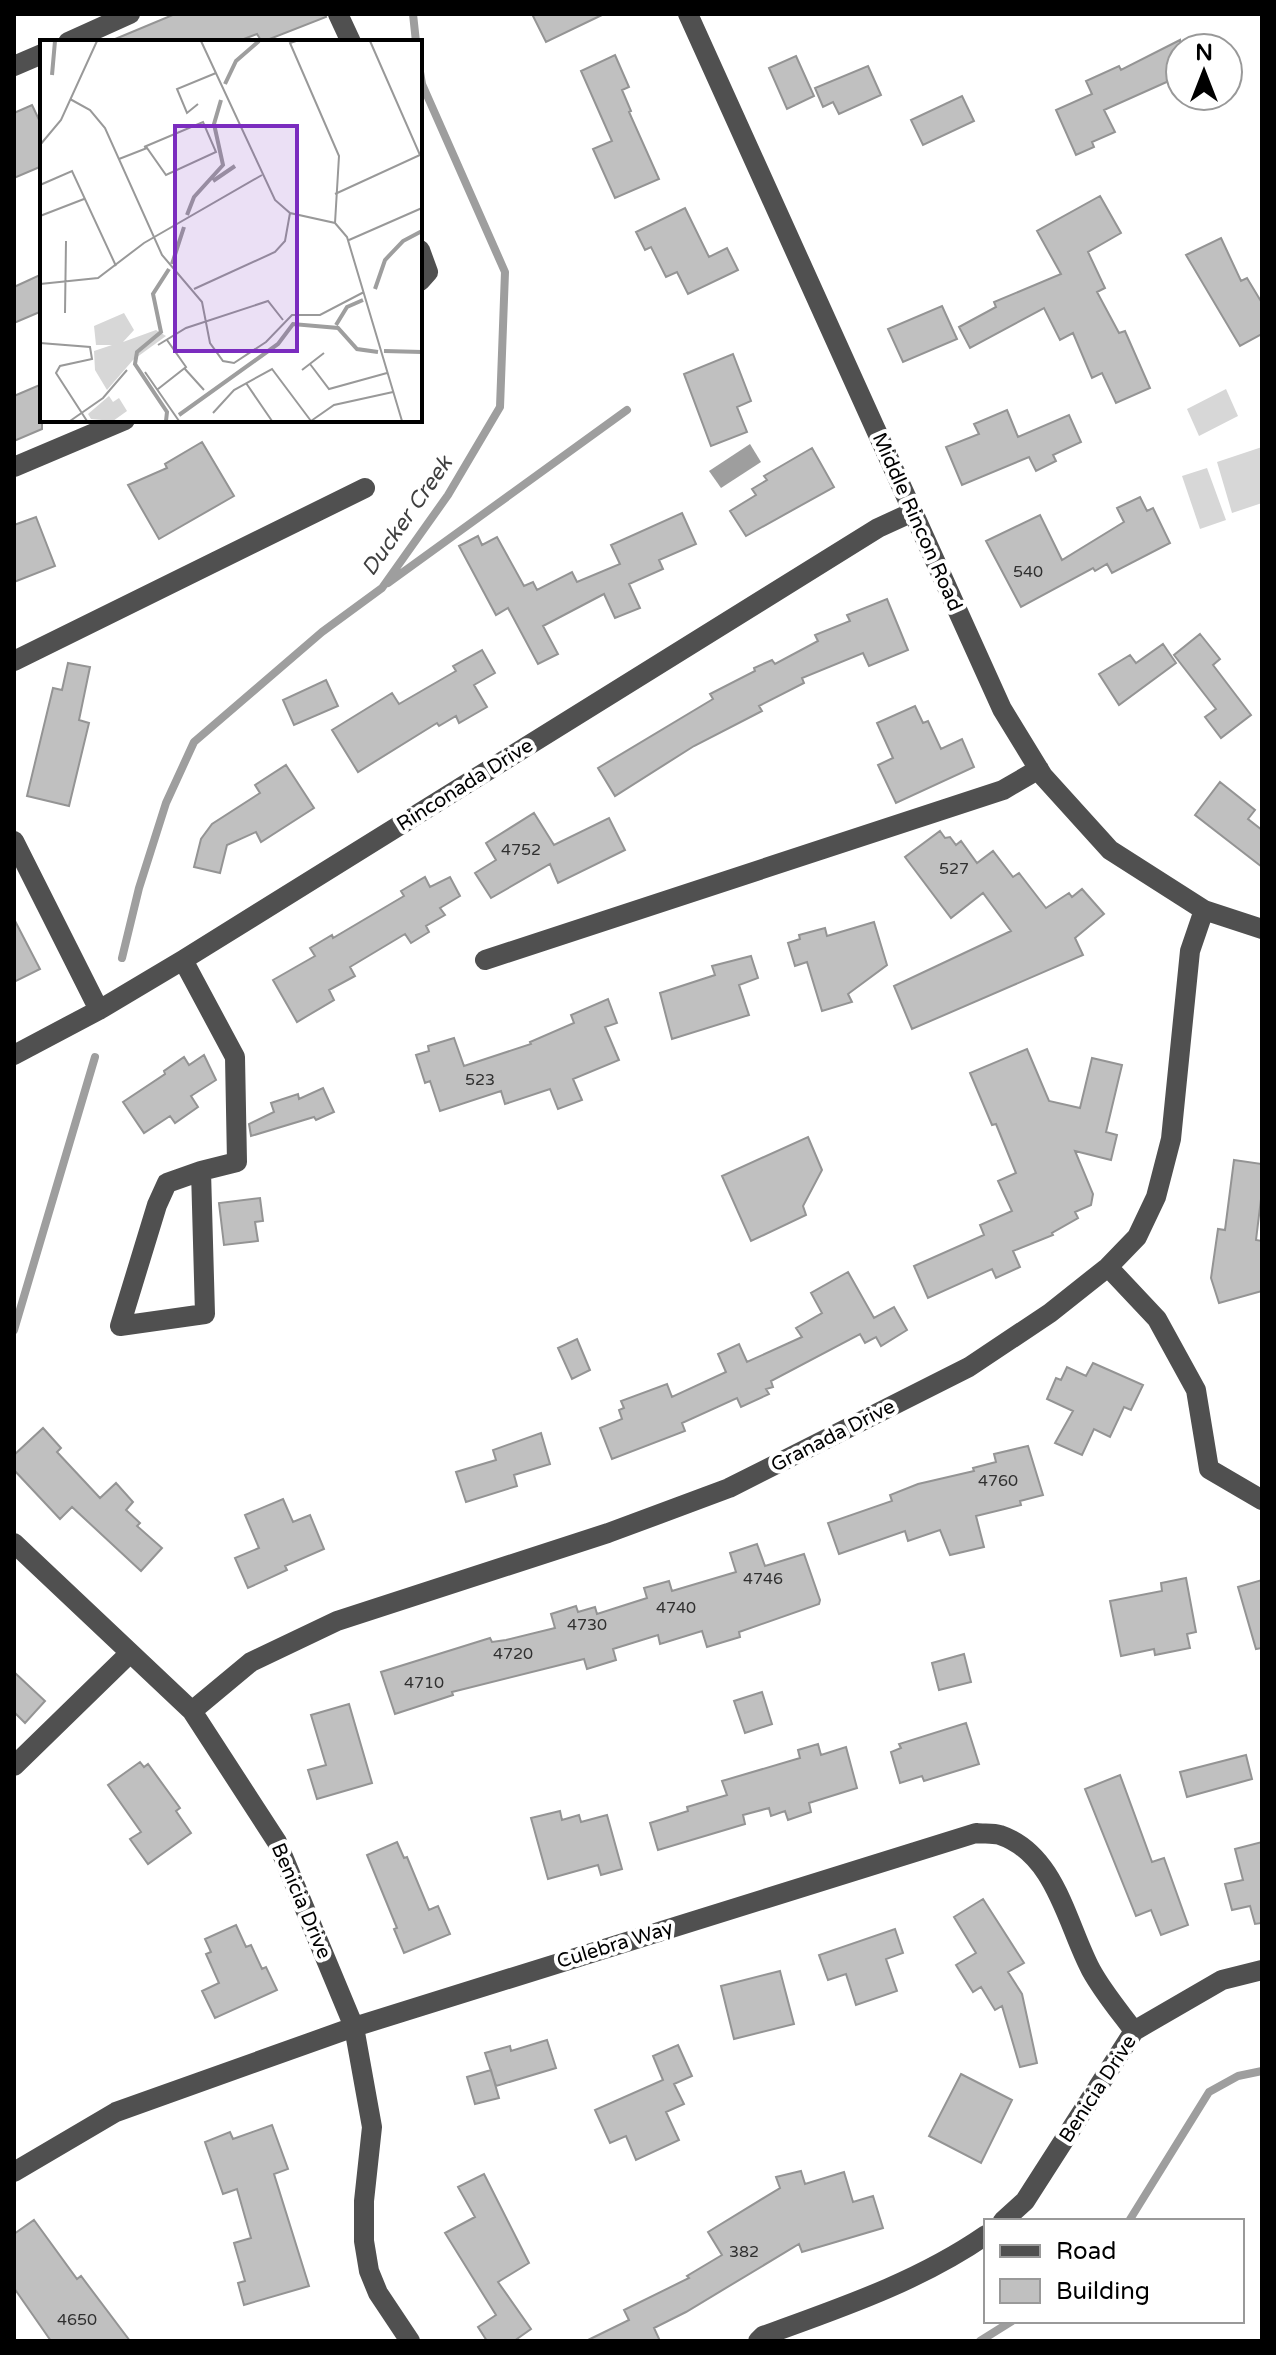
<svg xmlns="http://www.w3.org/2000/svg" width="1276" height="2355" font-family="'Varela Round',sans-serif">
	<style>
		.green { fill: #d7d7d7 }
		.water { fill: #9e9e9e }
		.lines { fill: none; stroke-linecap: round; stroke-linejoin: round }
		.stream { stroke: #9e9e9e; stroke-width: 8 }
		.building { fill: #c0c0c0; stroke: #949494; stroke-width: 2 }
		.minor { stroke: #505050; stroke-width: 20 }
		.labels { text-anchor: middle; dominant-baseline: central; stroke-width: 8; stroke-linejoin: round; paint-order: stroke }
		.number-label { font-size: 16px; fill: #303030 }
		.street-label { font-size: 20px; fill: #000; stroke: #fff }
		.water-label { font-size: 22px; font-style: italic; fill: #3f3f3f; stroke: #fff }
		.inset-river { fill: none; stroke: #9e9e9e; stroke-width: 4 }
		.inset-road { fill: none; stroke: #999; stroke-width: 2 }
		.view { fill: #7b2cbf; fill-opacity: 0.15; stroke: #7b2cbf; stroke-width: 4 }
		.inset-edge { fill: none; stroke: #000; stroke-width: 4 }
	</style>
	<rect width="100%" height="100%" fill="#fff"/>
	<path class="green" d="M1226 389 1238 416 1199 436 1187 409Z
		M1262 447V503L1232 513 1217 462Z
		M1207 468 1226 520 1200 529 1182 476Z"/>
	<path class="water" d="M750 444 761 462 721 488 709 471Z"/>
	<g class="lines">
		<path class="stream" d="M413 14 416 42
			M388 583 627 410
			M122 958 139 888 166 803 194 742 322 632 382 588 448 495 500 407 505 272 422 84 420 72
			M14 1330 95 1057
			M1129 2221 1209 2092 1238 2076 1262 2071
			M980 2341 1012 2321"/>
	</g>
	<path class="building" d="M175 14H325L326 17 262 42 257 34 236 42H108Z
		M532 14H604L546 42Z
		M1180 40V76L1104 110 1115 132 1092 142 1094 147 1076 155 1056 110 1092 94 1086 81 1119 66 1121 70Z
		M615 55 629 87 622 90 631 111 629 112 659 179 615 198 593 149 612 141 581 71Z
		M796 56 814 96 787 109 769 68Z
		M868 66 881 95 839 114 833 102 823 107 815 88Z
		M962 96 974 121 923 145 911 120Z
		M32 105 42 126V166L14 178V113Z
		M1100 196 1121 233 1088 252 1105 288 1097 292 1119 333 1125 331 1150 388 1116 403 1102 373 1092 378 1073 333 1060 340 1044 308 970 348 959 327 996 307 994 302 1061 274 1037 231Z
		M685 208 709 257 727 248 738 270 688 294 677 272 666 277 651 247 645 250 636 232Z
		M1221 238 1241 281 1247 278 1262 303V334L1240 346 1186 255Z
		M42 274V311L14 323V287Z
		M942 306 957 339 903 362 888 329Z
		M733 354 751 401 737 407 747 432 711 446 684 374Z
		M42 384V429L14 441V396Z
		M1007 410 1018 437 1069 415 1081 442 1053 455 1056 461 1036 471 1029 457 962 485 946 447 979 434 974 424Z
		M202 442 234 496 159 539 128 485 167 468 165 464Z
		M812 448 834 487 746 536 730 511 756 495 752 489 767 480 764 476Z
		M1140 497 1147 511 1153 508 1170 543 1112 573 1107 564 1095 571 1093 568 1021 607 986 541 1040 515 1062 560 1124 522 1117 508Z
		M682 513 696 544 659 560 663 569 629 584 640 608 615 618 604 594 543 626 558 654 538 664 508 608 496 615 459 546 478 536 482 545 497 537 524 586 533 582 537 590 572 572 577 582 620 564 611 545Z
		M36 517 55 566 14 582V525Z
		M887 599 908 650 869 666 863 653 802 678 804 683 759 706 762 711 694 746 615 796 598 768 713 699 710 694 755 671 754 668 772 660 775 664 818 641 815 635 850 621 847 615Z
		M1200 634 1220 659 1213 665 1251 715 1221 738 1205 717 1216 709 1174 655Z
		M1163 644 1176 663 1119 705 1099 674 1130 655 1136 663Z
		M482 650 495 673 474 685 487 707 459 723 456 716 439 726 437 723 358 772 332 730 392 693 399 704 456 671 453 666Z
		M68 663 90 667 79 720 89 723 69 806 27 796 53 688 62 690Z
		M326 680 338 706 294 725 283 700Z
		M915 706 923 723 928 721 941 749 962 739 974 767 896 803 878 765 893 758 877 723Z
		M286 765 314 808 261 842 256 832 227 845 220 873 194 867 201 839 212 824 260 793 255 785Z
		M1220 782 1255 810 1248 819 1262 830V867L1195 815Z
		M534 813 554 845 609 818 625 850 558 883 550 864 491 898 475 873 496 860 486 843Z
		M940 831 945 838 950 837 956 845 961 841 977 863 993 851 1013 877 1019 873 1046 908 1069 893 1072 897 1082 889 1104 914 1075 938 1083 955 912 1029 894 986 1011 931 983 893 951 918 905 857Z
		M425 877 430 887 450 877 460 896 440 908 445 915 426 926 429 932 411 943 405 934 350 967 355 976 329 990 334 1000 297 1022 273 980 315 956 310 948 332 935 333 938 404 896 401 891Z
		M14 919 40 969 14 982Z
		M874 922 887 965 848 994 852 1002 822 1011 807 962 795 966 788 943 800 939 799 935 825 928 827 936Z
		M751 956 758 978 739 985 749 1015 672 1039 660 993 715 975 712 966Z
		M608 999 617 1023 605 1027 619 1060 573 1079 582 1100 558 1109 550 1089 505 1104 501 1091 440 1111 430 1081 425 1083 416 1055 429 1051 428 1046 454 1038 464 1066 531 1044 530 1042 574 1023 571 1015Z
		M1027 1049 1049 1101 1080 1108 1092 1058 1122 1065 1106 1132 1117 1135 1111 1160 1075 1151 1093 1194 1091 1205 1075 1212 1078 1218 1052 1233 1053 1235 1013 1251 1020 1267 996 1278 992 1269 928 1298 914 1266 984 1235 980 1225 1012 1211 998 1181 1016 1173 996 1124 992 1125 970 1073Z
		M204 1055 216 1080 191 1096 198 1107 175 1123 170 1116 144 1133 123 1102 165 1074 164 1071 184 1057 189 1065Z
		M323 1088 334 1112 316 1120 314 1117 251 1136 249 1124 274 1112 271 1103 298 1094 299 1099Z
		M808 1137 822 1170 803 1206 806 1215 751 1241 722 1176Z
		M1234 1160 1262 1164V1191L1256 1240 1262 1241V1291L1219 1303 1211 1278 1218 1229 1225 1230Z
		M260 1198 263 1221 255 1222 258 1241 224 1245 219 1203Z
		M848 1272 874 1318 894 1307 907 1330 881 1346 876 1337 865 1343 860 1334 771 1381 773 1387 766 1389 769 1394 741 1407 737 1398 682 1423 685 1431 612 1459 600 1428 622 1419 619 1410 624 1408 621 1401 667 1384 672 1397 726 1372 718 1354 739 1344 747 1362 802 1337 796 1328 822 1313 811 1293Z
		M577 1339 590 1370 572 1379 558 1348Z
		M1093 1363 1143 1385 1131 1410 1124 1407 1110 1437 1094 1429 1082 1455 1055 1443 1073 1411 1047 1399 1056 1378 1061 1380 1067 1367 1086 1376Z
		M43 1428 61 1448 57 1452 100 1498 116 1483 133 1502 126 1510 140 1523 137 1526 162 1548 141 1571 72 1507 60 1519 14 1470V1455Z
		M541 1433 550 1464 514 1475 517 1486 466 1502 456 1472 496 1460 493 1450Z
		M1028 1446 1043 1495 1020 1501 1021 1505 976 1516 984 1547 950 1555 940 1530 908 1541 905 1531 839 1554 828 1523 892 1501 890 1495 918 1484 974 1471 973 1468 996 1462 994 1454Z
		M283 1499 293 1522 310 1515 324 1549 285 1566 287 1570 248 1588 235 1558 259 1548 245 1515Z
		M757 1544 765 1566 804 1554 820 1600 819 1604 739 1632 740 1637 707 1647 702 1631 660 1644 658 1635 613 1649 616 1660 587 1669 584 1659 452 1692 453 1695 395 1714 381 1672 490 1638 492 1642 506 1640 555 1628 551 1614 576 1606 578 1612 595 1607 597 1614 647 1598 644 1588 669 1581 672 1591 736 1572 730 1553Z
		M1186 1578 1196 1632 1187 1634 1190 1648 1155 1655 1154 1649 1121 1656 1110 1601 1162 1591 1161 1583Z
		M1262 1580V1648L1256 1649 1238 1587Z
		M964 1654 971 1682 939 1690 932 1663Z
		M14 1672 45 1701 25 1723 14 1712Z
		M762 1692 772 1724 745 1733 734 1701Z
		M349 1704 372 1783 317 1799 308 1770 326 1765 311 1715Z
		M966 1723 979 1764 924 1781 922 1776 900 1783 891 1752 901 1748 899 1744Z
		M818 1744 821 1755 846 1747 857 1788 809 1803 811 1812 788 1820 785 1811 771 1816 769 1808 743 1815 745 1824 658 1850 650 1823 688 1811 687 1807 727 1795 722 1781 800 1758 798 1750Z
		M1246 1755 1252 1779 1187 1797 1180 1772Z
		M140 1762 144 1767 148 1764 180 1808 176 1811 191 1833 148 1864 130 1839 141 1832 108 1785Z
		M1120 1775 1152 1862 1164 1858 1188 1925 1161 1935 1151 1910 1136 1916 1085 1789Z
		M560 1811 562 1820 579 1815 581 1822 607 1815 622 1869 601 1875 598 1865 548 1879 531 1818Z
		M397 1842 404 1858 407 1857 429 1910 438 1906 450 1934 404 1953 394 1929 397 1928 367 1855Z
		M1262 1842V1923L1255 1924 1250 1906 1232 1910 1225 1884 1243 1880 1235 1849Z
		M983 1899 1024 1963 1008 1972 1022 1994 1037 2063 1020 2067 1002 2006 995 2010 981 1987 973 1992 956 1965 976 1953 954 1917Z
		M236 1925 246 1947 251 1945 262 1969 266 1967 277 1990 215 2018 202 1991 219 1983 206 1954 211 1952 205 1939Z
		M895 1929 903 1953 886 1959 897 1991 856 2005 846 1974 828 1980 819 1955Z
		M780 1971 794 2024 734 2039 721 1986Z
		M547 2040 556 2068 496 2086 485 2053 510 2046 511 2051Z
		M678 2045 692 2076 674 2084 684 2104 666 2112 679 2140 636 2160 626 2136 610 2143 595 2110 663 2080 653 2056Z
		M491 2070 499 2098 475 2104 467 2077Z
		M961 2074 1012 2100 981 2163 929 2136Z
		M272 2125 288 2169 274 2174 309 2286 244 2305 238 2283 245 2281 234 2243 251 2238 237 2189 223 2194 205 2142 230 2132 233 2139Z
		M801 2171 805 2184 844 2172 853 2202 873 2196 883 2228 802 2252 799 2244 686 2312 654 2328 660 2341H586L629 2320 624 2310 689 2278 687 2276 722 2255 708 2232 780 2188 776 2177Z
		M484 2174 529 2263 498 2282 531 2329 514 2341H487L478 2327 496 2315 445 2233 475 2217 458 2187Z
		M34 2220 77 2279 81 2276 130 2341H51L14 2288V2234Z"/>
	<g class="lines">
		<path class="minor" d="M338 14 351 42
			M688 14 1002 709 1043 776 1110 850 1204 910 1262 929
			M68 42 130 14
			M14 66 42 54
			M420 250 428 272 420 281
			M14 467 125 420
			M14 661 365 488
			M14 841 99 1010
			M183 960 235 1057 237 1162 201 1171 205 1314 120 1326 157 1205 167 1183 201 1171
			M485 960 1003 790 1039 769
			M14 1055 99 1010 183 960 878 528 913 512
			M1108 1267 1157 1319 1196 1390 1209 1469 1262 1500
			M14 1543 192 1711 277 1842 354 2027 372 2127 364 2201V2241L369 2271 378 2293 410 2341
			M192 1711 251 1662 337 1621 608 1533 729 1488 969 1367 1050 1313 1108 1267 1137 1237 1156 1197 1171 1139 1190 951 1204 910
			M14 1766 129 1654
			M14 2172 116 2112 354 2027 976 1833C983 1834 993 1833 1000 1835 1056 1854 1067 1925 1091 1970 1103 1992 1120 2012 1134 2031
			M1003 2221 1025 2201 1134 2031 1222 1980 1262 1970
			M758 2341 763 2336C840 2308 918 2282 986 2235"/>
	</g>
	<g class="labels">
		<g class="number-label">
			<text x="1028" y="572">540</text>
			<text x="521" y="850">4752</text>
			<text x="954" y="869">527</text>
			<text x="480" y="1080">523</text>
			<text x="998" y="1481">4760</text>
			<text x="763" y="1579">4746</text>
			<text x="676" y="1608">4740</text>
			<text x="587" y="1625">4730</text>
			<text x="513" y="1654">4720</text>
			<text x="424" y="1683">4710</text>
			<text x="744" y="2252">382</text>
			<text x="77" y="2320">4650</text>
		</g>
		<g class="street-label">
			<text transform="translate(917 522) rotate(66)">Middle Rincon Road</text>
			<text transform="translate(465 785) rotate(-32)">Rinconada Drive</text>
			<text transform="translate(833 1436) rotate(-27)">Granada Drive</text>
			<text transform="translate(301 1901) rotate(67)">Benicia Drive</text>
			<text transform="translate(615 1945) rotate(-17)">Culebra Way</text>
			<text transform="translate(1098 2089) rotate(-57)">Benicia Drive</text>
		</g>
		<g class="water-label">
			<text transform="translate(407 516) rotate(-55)">Ducker Creek</text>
		</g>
	</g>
	<g transform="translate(40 40)">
		<rect width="382" height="382" fill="#fff"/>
		<path d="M84 273 94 290 83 302 116 290 126 296 93 320 67 350 55 330 54 311 72 305H56L54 286ZM69 356 73 362 79 358 87 371 73 381 51 379 48 374Z" fill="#d7d7d7"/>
		<path class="inset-river" d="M12 35 15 1M185 44 196 21 219 1M173 141 195 126M147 175 154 157 183 125 174 84 181 60M132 224 144 187M335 249 345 220 363 201 382 191M296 285 307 267 323 260M344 311 382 312M139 375 238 304 253 284 298 288 317 309 338 312M126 381 127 372 95 324 97 312 121 292 113 254 129 229"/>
		<path class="inset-road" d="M161 1 235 160 250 173 295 183 307 197 362 381M256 1 250 3 299 116 295 183M30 59 50 70 65 88 122 215 162 262 170 303 183 321 194 323 226 302 252 275H280L324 252M158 64 147 73 137 49 176 33M0 105 21 80 57 1M79 119 107 108 126 135 176 112 163 82 104 107M0 145 32 131 76 226M295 154 380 115 330 1M0 176 44 159M309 200 382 168M0 244 58 238 104 203 222 135M154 249 235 212 245 201 250 173M25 273 26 201M0 303 50 307 52 319 20 326 16 333 47 381M118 305 146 288 228 261 243 280M270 324 289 349 347 333M145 329 164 350M262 330 284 313M105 332 139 381M206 343 232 381M118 349 146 327 127 300M173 373 194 350 232 329 271 381 294 365 353 352M30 381 63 358 87 330"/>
		<path class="view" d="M135 86H257V311H135Z"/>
		<rect width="382" height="382" class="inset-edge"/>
	</g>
	<rect width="1276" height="2355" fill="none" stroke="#000000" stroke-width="32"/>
	<rect x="984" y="2219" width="260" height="104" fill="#ffffff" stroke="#999999" stroke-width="2"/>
	<rect x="1000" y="2245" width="40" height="12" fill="#505050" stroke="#999999" stroke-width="2"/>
	<text x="1056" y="2259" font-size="24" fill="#000000">Road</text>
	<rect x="1000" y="2279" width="40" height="24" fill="#c0c0c0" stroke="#999999" stroke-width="2"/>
	<text x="1056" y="2299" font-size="24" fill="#000000">Building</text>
	<g transform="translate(1204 72)"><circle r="38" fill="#ffffff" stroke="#999999" stroke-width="2"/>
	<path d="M0-6L14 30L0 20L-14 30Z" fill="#000000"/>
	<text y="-12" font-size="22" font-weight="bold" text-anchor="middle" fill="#000000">N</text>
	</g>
</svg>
